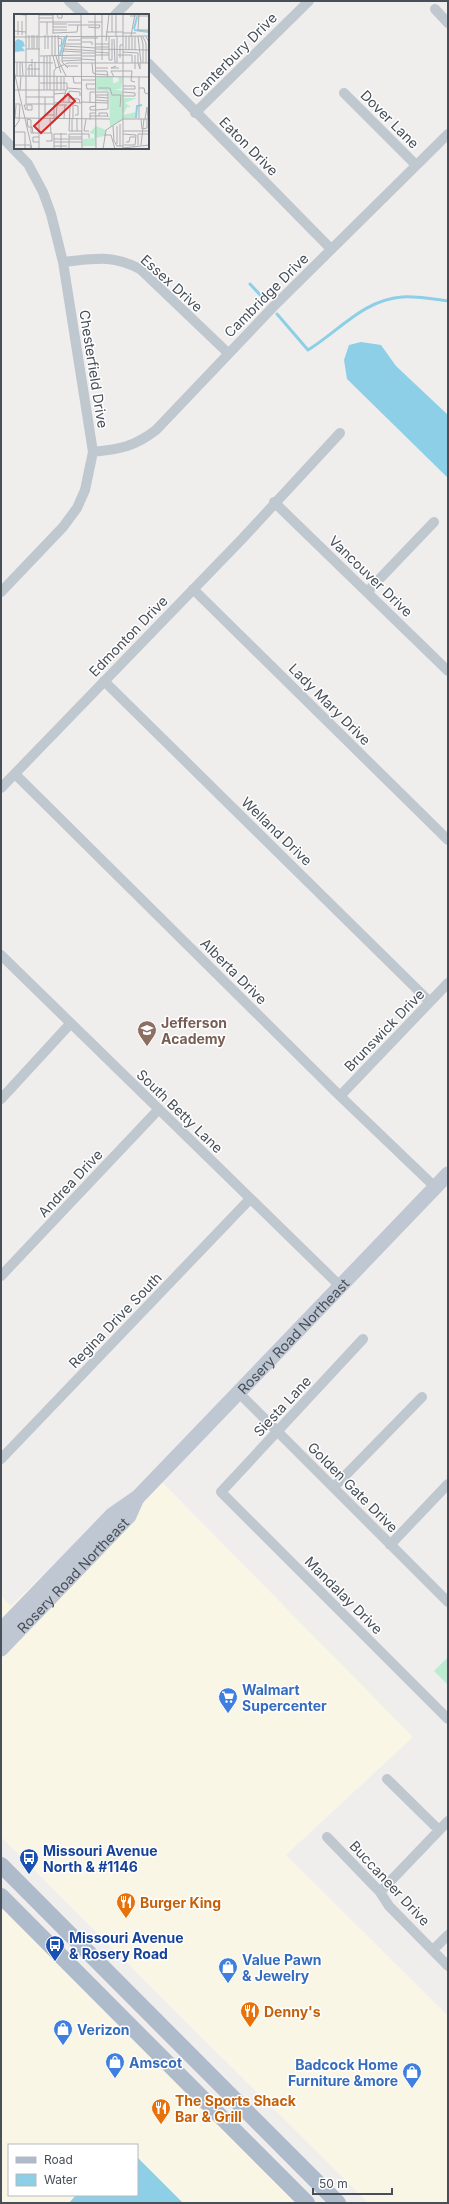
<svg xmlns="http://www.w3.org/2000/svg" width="449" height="2204" font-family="Inter,sans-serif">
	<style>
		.commercial { fill: #faf6e6 }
		.green { fill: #bdebd2 }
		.water { fill: #8dcfe6 }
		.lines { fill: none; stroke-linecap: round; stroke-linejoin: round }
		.stream { stroke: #8dcfe6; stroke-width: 3 }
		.street { stroke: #bfc7cf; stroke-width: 10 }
		.secondary { stroke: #bfc7d3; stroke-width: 15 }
		.primary { stroke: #aebbcb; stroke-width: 16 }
		.labels { text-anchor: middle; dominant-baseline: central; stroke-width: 3; stroke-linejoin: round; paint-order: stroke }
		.street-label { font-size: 14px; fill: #474f59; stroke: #fff }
		.education-label { font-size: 14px; font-weight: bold; fill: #785e54; stroke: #fff; text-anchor: start }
		.shop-label { font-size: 14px; font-weight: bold; fill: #366cbe; stroke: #fff; text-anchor: start }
		.transit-label { font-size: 14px; font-weight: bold; fill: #164399; stroke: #fff; text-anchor: start }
		.food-label { font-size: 14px; font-weight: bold; fill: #c56008; stroke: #fff; text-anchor: start }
		.inset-river { fill: none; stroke: #8dcfe6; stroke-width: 2 }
		.inset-road { fill: none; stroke: #acaeb2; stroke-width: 1 }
		.view { fill: #d62828; fill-opacity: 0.15; stroke: #d62828; stroke-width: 2 }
		.inset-edge { fill: none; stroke: #474f59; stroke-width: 2 }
	</style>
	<rect width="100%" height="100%" fill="#f0eded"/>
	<path class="commercial" d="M161 1481 413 1737 286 1855 448 2016V2203H368L1 1837V1658L134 1520 142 1501Z
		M78 1541 1 1622V1596L11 1606Z
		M1 1904 300 2203H183L137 2157V2145H125L123 2143 122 2145H9V2195H76L69 2203H1Z"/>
	<path class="green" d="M448 1657V1685L434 1671Z"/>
	<path class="water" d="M361 342 381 345 396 366 448 415V478L347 379 344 360 349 345Z
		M137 2157 183 2203H69L76 2195H137Z"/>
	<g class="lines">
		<path class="stream" d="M250 284 264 299
			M277 314 308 350C339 331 363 300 402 297 417 296 433 299 448 301"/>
		<path class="street" d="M69 1 84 15
			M435 9 448 23
			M115 15 129 1
			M148 63 331 249
			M344 93 416 165
			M195 113 309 1
			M1 136 28 164 43 192 51 214 63 262 93 452 85 490 77 508 63 527 1 592
			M63 262C93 259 112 254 140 269L228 353
			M93 452C120 449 134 447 156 430L274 306 448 134
			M274 502 448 671
			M193 589 448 840
			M367 592 434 522
			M104 681 430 1002
			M15 774 340 1096 435 1187
			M1 788 242 539 340 433
			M1 955 340 1286
			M340 1096 448 983
			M1 1099 70 1024
			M1 1276 159 1109
			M363 1339 221 1492 448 1719
			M238 1392 448 1602
			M1 1459 250 1199
			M334 1487 422 1397
			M390 1545 448 1484
			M387 1779 439 1830
			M327 1837 380 1892 389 1906 448 1966
			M380 1892 448 1821
			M433 1950 448 1935"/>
		<g class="secondary">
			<path id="s1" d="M1 1630 112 1515 138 1497 448 1174"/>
			<path id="s2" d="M1 1649 129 1516 137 1498"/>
		</g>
		<path class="primary" d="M1 1865 338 2203
			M1 1896 307 2203"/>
	</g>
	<defs>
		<symbol id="school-pin" viewBox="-11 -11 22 30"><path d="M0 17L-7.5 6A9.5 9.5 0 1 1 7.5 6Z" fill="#8d6e63" stroke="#fff"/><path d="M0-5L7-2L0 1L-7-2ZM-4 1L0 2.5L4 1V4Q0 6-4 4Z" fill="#fff"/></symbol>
		<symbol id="supermarket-pin" viewBox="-11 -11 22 30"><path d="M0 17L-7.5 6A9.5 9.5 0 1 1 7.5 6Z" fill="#3f7fe0" stroke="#fff"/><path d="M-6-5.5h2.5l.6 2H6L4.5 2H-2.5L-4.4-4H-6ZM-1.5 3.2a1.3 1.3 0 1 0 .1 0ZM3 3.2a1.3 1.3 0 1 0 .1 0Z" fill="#fff"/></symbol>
		<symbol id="bus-pin" viewBox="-11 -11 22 30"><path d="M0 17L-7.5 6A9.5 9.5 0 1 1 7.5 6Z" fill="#1a4fb4" stroke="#fff"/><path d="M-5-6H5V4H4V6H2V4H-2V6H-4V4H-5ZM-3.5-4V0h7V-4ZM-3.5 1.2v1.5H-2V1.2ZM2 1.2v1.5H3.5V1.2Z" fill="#fff"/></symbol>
		<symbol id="restaurant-pin" viewBox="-11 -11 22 30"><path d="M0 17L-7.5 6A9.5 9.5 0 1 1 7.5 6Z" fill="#e8710a" stroke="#fff"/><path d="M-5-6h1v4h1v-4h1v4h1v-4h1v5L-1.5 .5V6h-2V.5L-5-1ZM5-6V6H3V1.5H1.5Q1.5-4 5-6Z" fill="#fff"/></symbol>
		<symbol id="shop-pin" viewBox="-11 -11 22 30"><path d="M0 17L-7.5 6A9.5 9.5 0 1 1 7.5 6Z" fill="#3f7fe0" stroke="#fff"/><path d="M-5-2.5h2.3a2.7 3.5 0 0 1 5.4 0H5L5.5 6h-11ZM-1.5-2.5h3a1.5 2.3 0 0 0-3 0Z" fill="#fff"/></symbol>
	</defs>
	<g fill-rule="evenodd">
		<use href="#school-pin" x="136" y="1019" width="22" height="30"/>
		<use href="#supermarket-pin" x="217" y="1686" width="22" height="30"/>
		<use href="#bus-pin" x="18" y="1847" width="22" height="30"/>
		<use href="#restaurant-pin" x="115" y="1891" width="22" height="30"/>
		<use href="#bus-pin" x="44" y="1934" width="22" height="30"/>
		<use href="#shop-pin" x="217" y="1956" width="22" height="30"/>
		<use href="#restaurant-pin" x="239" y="2000" width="22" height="30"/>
		<use href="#shop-pin" x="52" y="2018" width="22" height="30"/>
		<use href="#shop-pin" x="104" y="2051" width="22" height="30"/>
		<use href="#shop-pin" x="401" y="2061" width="22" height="30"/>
		<use href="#restaurant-pin" x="150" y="2097" width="22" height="30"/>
	</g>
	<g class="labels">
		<g class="street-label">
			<text transform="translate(234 55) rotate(-45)">Canterbury Drive</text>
			<text transform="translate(390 119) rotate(45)">Dover Lane</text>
			<text transform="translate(249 146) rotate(45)">Eaton Drive</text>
			<text transform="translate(172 283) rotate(42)">Essex Drive</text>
			<text transform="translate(266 295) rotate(-45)">Cambridge Drive</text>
			<text transform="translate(94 369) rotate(81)">Chesterfield Drive</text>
			<text transform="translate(371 576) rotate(44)">Vancouver Drive</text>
			<text transform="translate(128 636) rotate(-46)">Edmonton Drive</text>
			<text transform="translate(330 704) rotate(45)">Lady Mary Drive</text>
			<text transform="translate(277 831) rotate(44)">Welland Drive</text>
			<text transform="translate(234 971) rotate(45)">Alberta Drive</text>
			<text transform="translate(384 1030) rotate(-46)">Brunswick Drive</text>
			<text transform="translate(180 1111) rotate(44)">South Betty Lane</text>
			<text transform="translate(70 1183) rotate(-47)">Andrea Drive</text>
			<text transform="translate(115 1320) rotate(-46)">Regina Drive South</text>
			<text stroke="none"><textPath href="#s1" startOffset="415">Rosery Road Northeast</textPath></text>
			<text transform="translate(282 1406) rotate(-47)">Siesta Lane</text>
			<text transform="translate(353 1487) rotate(45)">Golden Gate Drive</text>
			<text stroke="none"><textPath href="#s2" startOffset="103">Rosery Road Northeast</textPath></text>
			<text transform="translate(344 1595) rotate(45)">Mandalay Drive</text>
			<text transform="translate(390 1883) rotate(47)">Buccaneer Drive</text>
		</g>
		<g class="education-label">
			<text x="161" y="1022">Jefferson<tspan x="161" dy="16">Academy</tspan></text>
		</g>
		<g class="shop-label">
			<text x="242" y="1689">Walmart<tspan x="242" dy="16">Supercenter</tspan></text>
			<text x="242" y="1959">Value Pawn<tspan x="242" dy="16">&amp; Jewelry</tspan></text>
			<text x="77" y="2029">Verizon</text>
			<text x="129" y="2062">Amscot</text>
			<text x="398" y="2064" text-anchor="end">Badcock Home<tspan x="398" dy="16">Furniture &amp;more</tspan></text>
		</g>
		<g class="transit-label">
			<text x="43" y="1850">Missouri Avenue<tspan x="43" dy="16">North &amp; #1146</tspan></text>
			<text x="69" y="1937">Missouri Avenue<tspan x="69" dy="16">&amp; Rosery Road</tspan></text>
		</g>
		<g class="food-label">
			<text x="140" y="1902">Burger King</text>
			<text x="264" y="2011">Denny's</text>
			<text x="175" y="2100">The Sports Shack<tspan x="175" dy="16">Bar &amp; Grill</tspan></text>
		</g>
	</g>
	<g transform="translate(14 14)">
		<rect width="135" height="135" fill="#f0eded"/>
		<path d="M82 63H99V69H101L105 67 104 63H109L107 75H100L109 77V84H123L111 89 117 93H113L109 101 122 98 123 91V104L109 105 96 113 95 77 82 76ZM82 112 92 116 90 122 82 124V132H68L69 125 80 124V120L75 119Z" fill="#bdebd2"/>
		<path d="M4 25 9 27 11 32 8 33 11 37 0 38V28Z" fill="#8dcfe6"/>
		<path class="inset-river" d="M120 15 123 3M120 16 135 18M46 41 51 23M122 104 123 92 128 91"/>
		<path class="inset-road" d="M0 0 12 1M12 0V90H40M39 0V20M43 0 44 4H48V0M67 0 68 135M81 0 82 135M98 0V18M102 0V22M109 0V135M125 0 124 16H135M25 1H39M116 2H135M25 4H39M4 7V21M8 7V21M26 8H67M33 8V21M74 8H88M39 10H53M54 11H86L85 14 74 13M39 13H53M39 16H53M0 17 12 18M92 18H109M39 19 63 18 64 11M109 19H122M15 21V35M18 21V35M20 21V35M23 21V35M31 21V35M34 21V35M38 21V42M41 21V42M44 21 45 48 52 62M53 21 48 42V48L54 54M95 22V46H98M103 22V49M112 22V36M115 22V36M117 22 121 0M118 22V36M121 22V36M124 22 127 49M127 22 129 30V49M0 23 135 22M129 23 132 29V49M132 23 135 28V49M44 24 48 25 47 32H44M67 24H84M98 25V46M100 25 101 49M54 26H67M92 27 95 0M67 28H78V31M51 30H67M81 30H95M50 32 67 33M67 33 81 34M81 33H95M12 35H26M49 35 67 36M81 35 135 36M67 36 81 37M48 37 67 38M81 38 95 39M109 38 124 39V49M67 39H81M81 41H95M104 41H118V49M26 42 67 41M36 42V76M39 42 42 54 40 57V104M42 42 47 59M67 42H81M48 44H67M106 44V31H109M18 45V62M67 45 81 46M88 46V0M48 47 67 46M0 48 39 49M3 48V62M6 48V62M8 48 9 62M21 48V62M78 49 79 59 81 60M124 49 126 55V49M51 52H64M102 52 97 54H105M42 54 54 49H135M81 54H94M13 55H26M121 55V41M0 57 18 135M81 57H93L94 63M81 60 94 61M0 62 135 63M15 62V51H18M59 62 60 69H67M100 63 97 57H118L117 67 121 68M125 63V105M67 66H81M81 70H72L73 75H81M109 72H121V75H109M53 74 67 75M84 74H96L98 81H107L106 93M125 74H130L131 79 134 80M0 76H53V69H26M6 76 7 62M30 76V42M33 76V42M43 76V62M47 76V62M50 76V62M109 78 121 79V82H109M40 80 52 79M81 81H94M12 83H40M31 83V101H40M82 83 94 84M55 84 65 85 66 89M82 86 94 87M49 88 68 89M55 88V77L66 78V82M68 88 94 89M40 89 49 88 52 76M76 89V78H94V95L82 96M0 90H6L5 107 0 114M40 91H53M56 92 55 117H68M82 92 76 93V96H82M12 96 10 91H18V96H13V92M76 102H94M85 102V99H93L94 103M0 104 96 105M1 104 2 91M36 104 37 119M42 104 43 91M50 104 51 91M59 104V91L64 92V101H61M72 105 70 117H75M127 105 128 115 133 114V105M131 105 133 93 134 105M76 106V99H82M106 110V132M99 112 100 127 103 132H109M92 116 109 105H135M58 117V104M63 117V104M109 117H135M0 118H11V135M19 119 18 113H14L13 105 17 106V119H25M26 119H38V127H32M47 119V135M109 120 122 121 121 131H110M90 121H97L101 135M25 123H19V128H25M55 123H68M40 125H54M55 125H68M40 128H68M112 128H115L116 123H121M103 130V112M0 131H16L17 135M124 131V120H134M127 131 130 105M40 132H53M109 134 135 131M25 135V0M40 135V120H53M55 135V120H75V124M89 135 92 116"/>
		<path class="view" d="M54 80 61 87 27 119 20 112Z"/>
		<rect width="135" height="135" class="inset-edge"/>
	</g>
	<rect width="449" height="2204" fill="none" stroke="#474f59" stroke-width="4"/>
	<rect x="8" y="2144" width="130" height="52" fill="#ffffff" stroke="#b5b9bd"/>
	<rect x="16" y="2157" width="20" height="6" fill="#aebbcb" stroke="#b5b9bd"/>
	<text x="44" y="2164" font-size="12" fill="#474f59">Road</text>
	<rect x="16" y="2174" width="20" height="12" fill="#8dcfe6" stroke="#b5b9bd"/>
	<text x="44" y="2184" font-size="12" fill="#474f59">Water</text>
	<path d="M313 2188v6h79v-6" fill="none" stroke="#474f59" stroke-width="2"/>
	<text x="319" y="2188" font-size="12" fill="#474f59" stroke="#ffffff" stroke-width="3" paint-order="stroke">50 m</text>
</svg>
